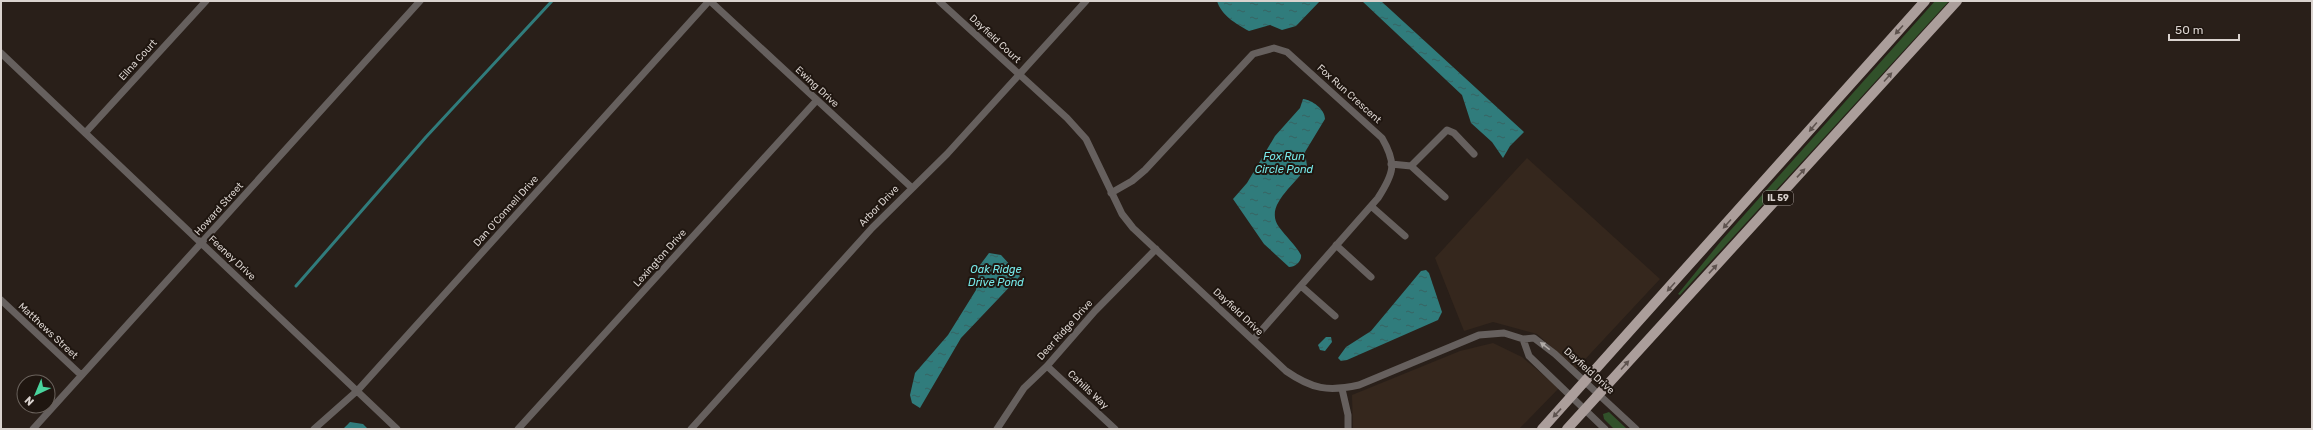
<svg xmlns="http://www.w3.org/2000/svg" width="2313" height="430" font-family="Rubik,sans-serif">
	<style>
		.built { fill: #35271d }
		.grass { fill: #31512a }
		.water { fill: url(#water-ripples) }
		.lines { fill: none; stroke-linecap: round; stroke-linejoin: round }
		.stream { stroke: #307c7c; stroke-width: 3 }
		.street { stroke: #66605e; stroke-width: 7 }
		.primary { stroke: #ab9e9b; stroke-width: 10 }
		.oneway { fill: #5e534f }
		.oneway2 { fill: #b1aba7 }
		.labels { text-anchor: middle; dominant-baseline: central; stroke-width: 4; stroke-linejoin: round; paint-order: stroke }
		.shield { fill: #1f1610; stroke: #a29a96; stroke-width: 1 }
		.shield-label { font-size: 9px; font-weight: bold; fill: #dad3cf }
		.street-label { font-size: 10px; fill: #dad3cf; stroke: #1f1610 }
		.water-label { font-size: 11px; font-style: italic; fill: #77e9e9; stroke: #1f1610 }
	</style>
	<defs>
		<pattern id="water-ripples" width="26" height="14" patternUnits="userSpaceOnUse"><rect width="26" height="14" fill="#307c7c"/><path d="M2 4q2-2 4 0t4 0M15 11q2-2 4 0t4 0" fill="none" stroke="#376463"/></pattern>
	</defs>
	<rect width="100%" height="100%" fill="#291f19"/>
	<path class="built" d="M1527 158 1660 279 1576 369 1537 334 1493 322 1464 331 1435 258Z
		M1493 343 1522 357 1559 388 1519 429H1353L1352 395 1460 351Z"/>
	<path class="grass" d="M1935 1H1949L1680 295 1678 294 1721 241Z
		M1609 412 1627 429H1614L1604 419 1603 414Z"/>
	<path class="water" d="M1217 1H1320L1296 26 1282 30 1270 25 1249 31C1236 24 1221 15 1217 1Z
		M1362 1H1381L1524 132 1510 146 1503 158 1492 142 1471 123 1462 95Z
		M1303 99C1312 100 1325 109 1325 119L1305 152 1307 166C1297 184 1263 205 1279 227 1286 237 1295 244 1301 255 1302 261 1295 267 1289 267L1264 244 1233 199 1247 183 1275 136 1300 108Z
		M989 253 1001 255 1020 276 961 338 920 408 912 403 910 395 915 373 948 335 976 290 980 265Z
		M1426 270 1429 273 1442 312 1438 320 1347 360 1341 361 1338 358 1346 347 1371 331 1421 271Z
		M1326 337H1331L1332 342 1325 351 1320 350 1318 345Z
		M350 422 363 424 368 429H343Z"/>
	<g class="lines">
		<path class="stream" d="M296 286 426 137 552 1"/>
		<path class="street" d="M710 1 911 187
			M939 1 1067 118 1086 139 1122 214 1133 228 1286 371C1312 389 1328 392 1359 385L1479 335 1504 333 1523 339 1534 338 1555 354 1636 429
			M1 53 397 429
			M86 132 206 1
			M1391 164 1411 166 1447 130 1454 133 1474 154
			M1411 166 1445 197
			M1111 193 1132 181 1145 170 1253 54 1274 48 1287 52 1382 138C1397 164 1394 173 1378 198L1253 340
			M1371 206 1405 236
			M1336 245 1371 277
			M1301 286 1335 316
			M1 300 81 375
			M1523 339 1529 356 1605 429
			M1047 366 1115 429
			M1342 389 1348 415V429
			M33 429 420 1
			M314 429 358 390 709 1
			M518 429 817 100
			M691 429 872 228 947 154 1086 1
			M997 429 1024 388 1047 366 1095 311 1156 249"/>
		<path class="primary" d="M1542 429 1925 1
			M1567 429 1957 1"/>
	</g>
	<defs><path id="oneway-solid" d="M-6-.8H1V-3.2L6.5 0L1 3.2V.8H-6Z"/></defs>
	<g class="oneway">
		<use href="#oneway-solid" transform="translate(1899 30) rotate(132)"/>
		<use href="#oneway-solid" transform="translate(1888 77) rotate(-48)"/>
		<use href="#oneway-solid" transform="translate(1813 127) rotate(130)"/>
		<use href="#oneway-solid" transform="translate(1801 173) rotate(-47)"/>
		<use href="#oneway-solid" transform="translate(1727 224) rotate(132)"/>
		<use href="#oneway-solid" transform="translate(1713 269) rotate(-47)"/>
		<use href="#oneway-solid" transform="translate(1671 287) rotate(132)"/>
		<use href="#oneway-solid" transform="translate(1625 365) rotate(-48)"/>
		<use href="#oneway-solid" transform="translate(1557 413) rotate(133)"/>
	</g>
	<use class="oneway2" href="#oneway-solid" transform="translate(1545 346) rotate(-142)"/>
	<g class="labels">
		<rect class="shield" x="1763" y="191" width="30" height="14" rx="3"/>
		<g class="shield-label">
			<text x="1778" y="198">IL 59</text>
		</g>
		<g class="street-label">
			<text transform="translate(995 39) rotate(43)">Dayfield Court</text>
			<text transform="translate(138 60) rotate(-48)">Ellna Court</text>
			<text transform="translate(817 87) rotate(43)">Ewing Drive</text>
			<text transform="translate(1349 94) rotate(42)">Fox Run Crescent</text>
			<text transform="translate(879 206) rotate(-46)">Arbor Drive</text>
			<text transform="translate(219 209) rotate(-48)">Howard Street</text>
			<text transform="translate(506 211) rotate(-48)">Dan O'Connell Drive</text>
			<text transform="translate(232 258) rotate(43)">Feeney Drive</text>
			<text transform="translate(660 258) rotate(-48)">Lexington Drive</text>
			<text transform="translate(1238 312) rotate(43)">Dayfield Drive</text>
			<text transform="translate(1065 330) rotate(-48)">Deer Ridge Drive</text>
			<text transform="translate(48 331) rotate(43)">Matthews Street</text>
			<text transform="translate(1589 371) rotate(42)">Dayfield Drive</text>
			<text transform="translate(1088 390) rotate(43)">Cahills Way</text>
		</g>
		<g class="water-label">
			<text x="1284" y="156">Fox Run<tspan x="1284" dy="13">Circle Pond</tspan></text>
			<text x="996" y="269">Oak Ridge<tspan x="996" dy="13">Drive Pond</tspan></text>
		</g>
	</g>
	<rect width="2313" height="430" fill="none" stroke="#dad3cf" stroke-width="4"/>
	<g transform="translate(36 394) rotate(224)"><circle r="19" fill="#1f1610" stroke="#6a625c"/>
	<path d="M0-3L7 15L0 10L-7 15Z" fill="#49d49d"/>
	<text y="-6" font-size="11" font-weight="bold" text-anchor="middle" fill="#dad3cf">N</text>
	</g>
	<path d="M2169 34v6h70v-6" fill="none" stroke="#dad3cf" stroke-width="2"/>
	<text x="2175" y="34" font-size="12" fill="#dad3cf" stroke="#1f1610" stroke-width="3" paint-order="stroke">50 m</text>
</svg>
